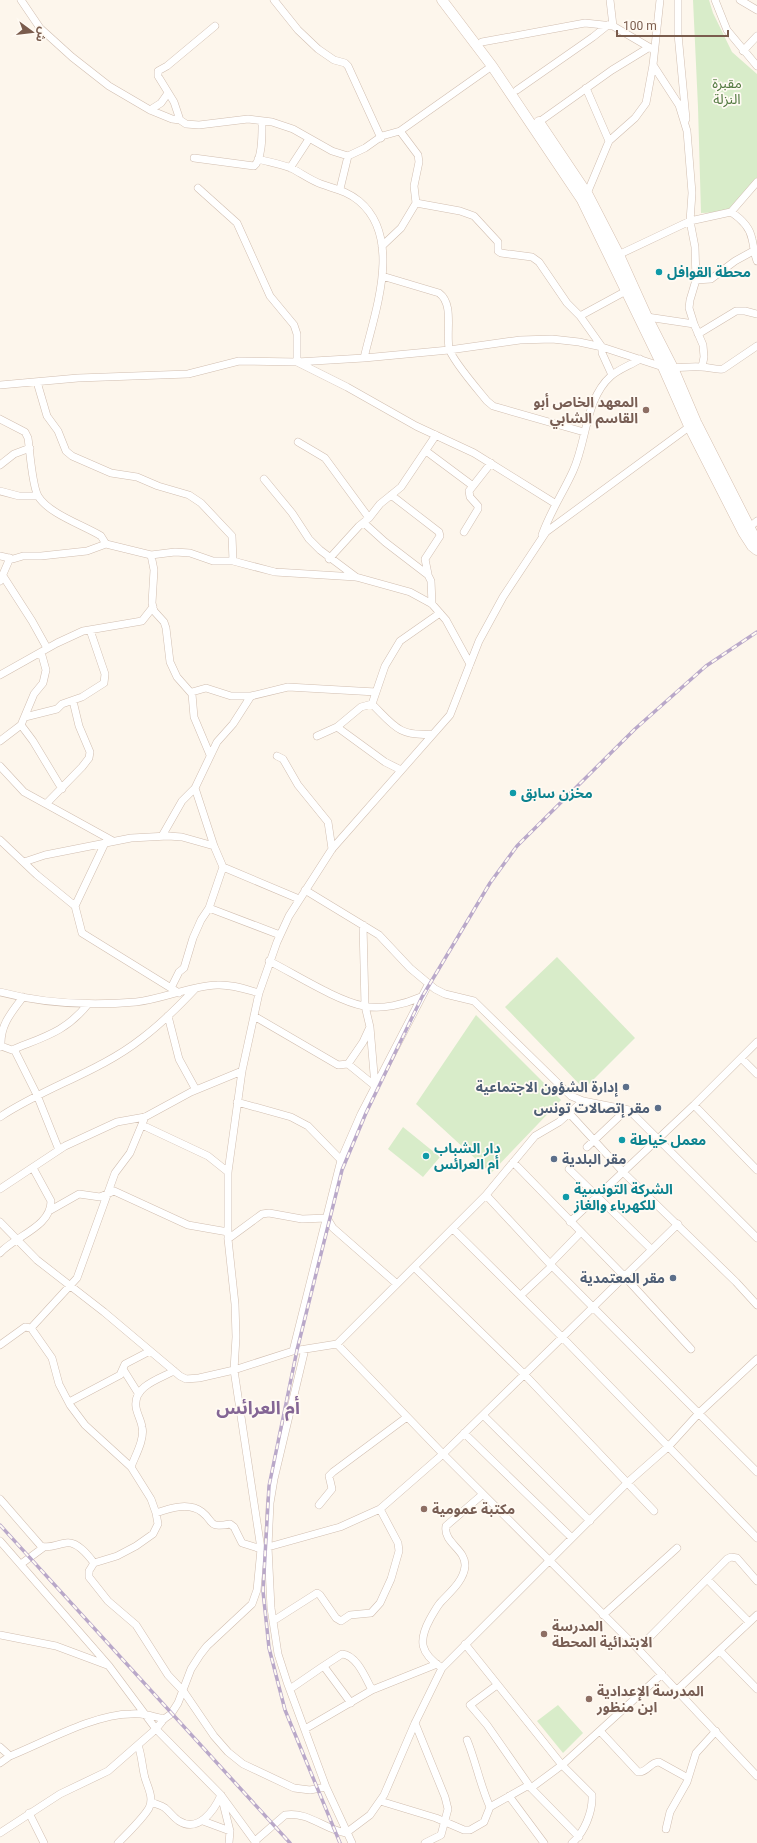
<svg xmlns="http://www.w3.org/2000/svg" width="757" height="1843" font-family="Roboto,'Noto Sans Arabic',sans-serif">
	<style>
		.green { fill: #d8ecc9 }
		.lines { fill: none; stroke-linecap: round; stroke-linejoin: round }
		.street-casing { stroke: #d1beb0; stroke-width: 8 }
		.secondary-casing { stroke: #d6c0b0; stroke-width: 11 }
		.street { stroke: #fff; stroke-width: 7 }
		.secondary { stroke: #fff; stroke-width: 10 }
		.rail-casing { stroke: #b9a8c9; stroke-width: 3.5 }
		.rail { stroke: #fffaf3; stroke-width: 2; stroke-dasharray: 6; stroke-linecap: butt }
		.culture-dot { fill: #0f9aa8; stroke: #fffaf3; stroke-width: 1.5 }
		.education-dot { fill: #8d6e63; stroke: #fffaf3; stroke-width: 1.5 }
		.service-dot { fill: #5c6f8a; stroke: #fffaf3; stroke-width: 1.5 }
		.labels { text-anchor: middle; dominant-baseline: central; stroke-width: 3.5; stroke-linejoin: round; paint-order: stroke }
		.park-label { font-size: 14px; fill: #537a41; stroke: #fffaf3 }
		.culture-label { font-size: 14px; font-weight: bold; fill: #0d838f; stroke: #fffaf3; text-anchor: start }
		.education-label { font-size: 14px; font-weight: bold; fill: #785e54; stroke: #fffaf3; text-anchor: start }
		.service-label { font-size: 14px; font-weight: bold; fill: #4e5e75; stroke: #fffaf3; text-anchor: end }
		.district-label { font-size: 18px; font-weight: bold; fill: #846695; stroke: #fffaf3 }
	</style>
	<rect width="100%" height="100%" fill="#fdf6ec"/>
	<path class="green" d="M693 0H709L713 13 732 52 757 74V180L741 199 726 212 701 213 698 107Z
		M557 957 635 1038 584 1089 505 1007Z
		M476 1015 561 1100 491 1173 416 1104Z
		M403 1127 440 1157 423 1177 388 1149Z
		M558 1705 583 1733 563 1753 537 1721Z"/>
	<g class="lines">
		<defs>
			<path id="street" d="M21 0 40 28 72 57 109 86 150 110 172 119 180 120 186 124 199 125 248 119 272 122 293 129 332 151 348 156 365 148 382 136 400 131 492 66
				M274 0 298 30 318 49 334 60 345 63 348 66 381 138
				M610 0 613 26
				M678 0V34L686 119
				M715 0 727 30 757 66
				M740 0 757 10
				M482 42 585 23 613 26 654 50
				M743 51 757 36
				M653 65 679 105 687 131 692 193 690 221 695 247 696 280 690 300 689 308 694 324 703 345 704 357 702 367
				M586 88 609 141
				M517 90 593 37 608 25
				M150 110 161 103 168 93
				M180 120 174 102 158 76V71L167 66 215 26
				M539 122 612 70 648 48
				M194 158 254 166C263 159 262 131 262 121
				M258 159C269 162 281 164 291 168 301 173 310 180 321 184 335 189 347 191 359 201 403 238 375 311 364 358
				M290 168 309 139
				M198 188 237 223 270 296 294 325 297 334V362L347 387 416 426 474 453 556 504
				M340 189 348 156
				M586 196 609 141 635 118 646 103 653 65 660 0
				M416 203 460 211 474 216 498 242V251L501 253 532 257 539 262 567 303 580 316 602 347V353L612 375
				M731 212 757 182
				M382 246 401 228 416 203 414 186 419 162 418 155 400 131
				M616 256 690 221 731 212C740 218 750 227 752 239 754 247 754 253 757 261
				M382 276 439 293C454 304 446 330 449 348 451 359 479 391 487 401L493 406 584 432
				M696 280 711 279 735 261 755 250
				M580 316 626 291
				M647 317 694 324
				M698 334 736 311H745L757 314
				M37 382 47 416 58 431 66 451 72 456 111 473 137 477 158 486 189 495 201 503 232 536 233 561
				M0 385 78 378 188 374 239 361 297 362 364 358 449 350 520 340 552 339 579 342 602 347 663 367C676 369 688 366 701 367 709 367 715 370 723 369L757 346
				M0 419 25 432 28 438C30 452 32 485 38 496 49 514 83 525 101 536L106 544
				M298 442 325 458 369 518
				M426 451 473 486
				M0 465 14 454 30 448
				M264 479 292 513 309 539 320 550 356 577
				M0 491 19 496H38
				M391 495 439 532 440 536 425 559 428 574
				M364 523 385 542 428 575 431 581 432 604
				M746 530 757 521
				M464 532 478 509V506L470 497 469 491 491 463
				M542 535C550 512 563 493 573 471 587 441 585 399 611 376 619 369 631 365 640 359
				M151 555 154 570 152 603 154 611 164 622 166 628 170 662 177 677 192 694 194 717 210 755
				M0 556 13 559 23 556H41L87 551 106 544 151 555 175 552 190 553 213 561H233L275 572 356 577 410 592 432 604 446 620 470 664
				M329 559 359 526 369 518 380 504 401 487 436 435
				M3 576 32 621 47 648
				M0 581 10 558
				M0 675 57 643 83 631 142 621 153 607
				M192 692 206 688 231 696H251
				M372 704 385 666 400 641 440 613
				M372 704C394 726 399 737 433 734
				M25 717 57 709 62 704 82 697 104 683 105 674 90 630
				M21 725 33 741 62 789
				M337 727 385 762 401 770
				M317 736 337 727 361 707 372 704
				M0 741 21 725 34 694 43 683 46 670 41 652
				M277 756 283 759 298 785 328 822 332 849
				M0 766 24 792 113 841
				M46 804 82 767 89 758 90 752 79 726 73 701
				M162 836 182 801 195 788 217 742 233 724 251 696 288 687 376 692
				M0 840 37 875 75 906 82 933 179 993
				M24 862 45 855 131 838 168 836 182 837 214 846
				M223 867 299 899
				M305 890 379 935 410 968 435 989 445 994 474 1001 571 1096 583 1101 629 1110 757 1238
				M75 906 105 843
				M209 908 280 935
				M363 925 365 1006 370 1027 375 1086
				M269 961C295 974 337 1001 364 1006 382 1010 405 1004 421 997
				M171 988 179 972 184 968 193 938 201 920 209 908 223 867 214 846 195 788
				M0 992C45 1004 90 1006 136 1002 164 999 189 986 217 985 231 984 245 989 259 993
				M168 1016 179 1059 196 1090
				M254 1016 338 1065 348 1064 363 1042 369 1029
				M1 1046C0 1025 11 1013 23 997
				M0 1047 1 1046 12 1050C43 1037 66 1032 88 1004
				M14 1049 37 1095 59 1150
				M741 1058 757 1074
				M348 1064 375 1086
				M237 1102 291 1117 308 1126 341 1160
				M694 1105 757 1170
				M569 1113 625 1174 736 1282 757 1305
				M0 1117C45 1087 99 1072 141 1039 161 1024 178 1007 195 989
				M142 1125 208 1156 228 1172
				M587 1147 626 1110
				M513 1162 624 1276 691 1349
				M569 1169 651 1249
				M0 1189 65 1146 117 1122 145 1117 191 1092 242 1071
				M486 1195 550 1264 757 1472
				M49 1211 79 1194 100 1197 114 1191 188 1225 228 1232
				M0 1222 37 1260 104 1312 180 1376 186 1379 199 1378 234 1370 293 1351 337 1344 486 1195 535 1136 559 1122 583 1101
				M570 1222 694 1105 757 1042
				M453 1229 563 1338 757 1538
				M228 1239 262 1214 269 1213 302 1219 327 1218 333 1228 397 1284
				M0 1253C15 1236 51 1227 51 1201L33 1168
				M550 1264 581 1232
				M414 1267 524 1374 654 1511
				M521 1295 552 1266
				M31 1328 52 1358 59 1384 70 1405 85 1425 131 1467 151 1499 156 1513 158 1524 153 1534 136 1546 117 1556 94 1563
				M337 1344 443 1454 638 1649 757 1776
				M0 1345 25 1327 31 1328 77 1278 115 1173 130 1153 145 1117
				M305 1349 274 1479 270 1503 268 1547 271 1608 278 1654 287 1682 326 1787 352 1843
				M293 1351 341 1160 361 1114 429 983
				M123 1369 138 1393
				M69 1402 120 1375 125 1364 150 1351
				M483 1415 590 1521
				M464 1433 572 1538
				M131 1467C135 1456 145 1439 142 1427 141 1420 137 1414 136 1407 133 1386 159 1379 174 1371
				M0 1499 41 1546C51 1549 56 1544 66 1543 77 1541 88 1555 94 1563L89 1571V1577L108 1601 136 1625 168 1675 184 1692 214 1736 228 1752 243 1764 294 1788 310 1790 326 1787
				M319 1505 332 1489 329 1476 333 1472 407 1417
				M156 1513C170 1508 189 1502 202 1512 215 1522 207 1528 230 1524L234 1527 242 1543 261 1549 340 1527 380 1509 443 1454 678 1224
				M0 1541 109 1666 156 1729 221 1795 256 1843
				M21 1564 44 1547
				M708 1580 749 1622
				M603 1615 677 1548
				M273 1621 317 1593 320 1595 336 1618 341 1621 350 1615 371 1613 380 1603 391 1579 399 1551 398 1543 380 1509
				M0 1635 56 1646 107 1665
				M465 1644 562 1765 531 1788
				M638 1649 727 1559 731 1557 737 1558 757 1581
				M720 1651 757 1689
				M322 1667 342 1654C357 1655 366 1679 372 1690
				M442 1668C420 1653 418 1641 430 1619 433 1614 436 1608 440 1603 449 1593 464 1581 465 1566 466 1549 443 1543 446 1526L483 1494
				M497 1685 470 1705 487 1725 531 1788 579 1837
				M290 1689 322 1667 325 1668 351 1703
				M677 1690 757 1615
				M415 1723 445 1797 448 1809 441 1835 425 1843
				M305 1729 372 1690 437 1664
				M600 1731 638 1772C647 1773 650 1762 659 1762L688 1778
				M467 1740C476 1762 480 1785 490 1807
				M0 1747 10 1756
				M0 1763 10 1756C45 1742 94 1714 131 1714 143 1713 153 1716 164 1719
				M509 1796 544 1843
				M222 1799 230 1831 229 1843
				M380 1801 436 1818 464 1830H470L484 1822 490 1807 529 1785
				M151 1802C155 1804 161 1805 165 1808 170 1812 174 1818 179 1821 198 1833 214 1811 221 1795
				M29 1813 44 1843
				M203 1821 230 1831
				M666 1829 670 1812 687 1782 696 1753 716 1731
				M0 1833 60 1794 108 1771 156 1729 164 1719 171 1714 178 1703 191 1669 200 1655 207 1646 252 1604 257 1590 261 1549 234 1370 236 1337 235 1304 228 1239V1172L242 1071 259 993 277 942 289 916 332 849 450 715 479 641 503 597 546 532 693 424
				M255 1841 285 1815C308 1811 325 1830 346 1833L370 1815 384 1795 415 1723 442 1668 627 1483 669 1446 699 1413 757 1359
				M118 1843C126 1835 144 1817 149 1808 154 1798 148 1788 145 1778 142 1767 142 1756 138 1745
				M572 1843C584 1833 593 1812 592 1795L562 1765 662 1674"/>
			<path id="secondary" d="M442 0 492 66 582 200 663 367 689 426 743 532 752 546 757 550
				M539 122 588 195 619 255 647 317 673 368 696 422 757 542"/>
		</defs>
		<use href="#street" class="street-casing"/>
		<use href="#secondary" class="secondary-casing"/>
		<use href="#street" class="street"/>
		<use href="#secondary" class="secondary"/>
		<defs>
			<path id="rail" d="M0 1525 290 1843
				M340 1843 285 1710 269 1648 263 1591 269 1486 297 1350 342 1170 366 1113 422 997 490 883 517 846 635 729 706 666 757 632"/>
		</defs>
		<use href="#rail" class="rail-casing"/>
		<use href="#rail" class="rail"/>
	</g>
	<g class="culture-dot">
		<circle cx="659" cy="272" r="4"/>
		<circle cx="513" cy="793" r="4"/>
		<circle cx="622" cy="1140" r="4"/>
		<circle cx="426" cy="1156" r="4"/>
		<circle cx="566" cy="1197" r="4"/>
	</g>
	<g class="education-dot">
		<circle cx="646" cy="410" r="4"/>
		<circle cx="424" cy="1509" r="4"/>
		<circle cx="544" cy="1634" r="4"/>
		<circle cx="589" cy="1699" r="4"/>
	</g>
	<g class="service-dot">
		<circle cx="626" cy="1087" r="4"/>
		<circle cx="658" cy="1108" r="4"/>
		<circle cx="554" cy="1159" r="4"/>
		<circle cx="673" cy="1278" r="4"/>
	</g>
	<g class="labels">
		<g class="park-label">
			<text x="727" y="83">مقبرة<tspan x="727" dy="16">النزلة</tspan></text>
		</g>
		<g class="culture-label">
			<text x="667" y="272">محطة القوافل</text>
			<text x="521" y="793">مخزن سابق</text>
			<text x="630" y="1140">معمل خياطة</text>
			<text x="434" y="1148">دار الشباب<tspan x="434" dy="16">أم العرائس</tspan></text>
			<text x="574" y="1189">الشركة التونسية<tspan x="574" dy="16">للكهرباء والغاز</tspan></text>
		</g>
		<g class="education-label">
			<text x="638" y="402" text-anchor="end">المعهد الخاص أبو<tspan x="638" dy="16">القاسم الشابي</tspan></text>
			<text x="432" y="1509">مكتبة عمومية</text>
			<text x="552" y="1626">المدرسة<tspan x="552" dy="16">الابتدائية المحطة</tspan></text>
			<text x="597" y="1691">المدرسة الإعدادية<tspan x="597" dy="16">ابن منظور</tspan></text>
		</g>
		<g class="service-label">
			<text x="618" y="1087">إدارة الشؤون الاجتماعية</text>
			<text x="650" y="1108">مقر إتصالات تونس</text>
			<text x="562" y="1159" text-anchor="start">مقر البلدية</text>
			<text x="665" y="1278">مقر المعتمدية</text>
		</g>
		<g class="district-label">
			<text x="258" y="1407">أم العرائس</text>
		</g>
	</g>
	<g transform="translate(32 32) rotate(105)" stroke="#fffaf3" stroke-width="3" paint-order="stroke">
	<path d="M0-3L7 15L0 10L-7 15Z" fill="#7a5c4d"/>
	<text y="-6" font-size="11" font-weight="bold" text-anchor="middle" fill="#7a5c4d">ش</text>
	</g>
	<path d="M617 30v6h111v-6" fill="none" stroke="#7a5c4d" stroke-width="2"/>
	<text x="623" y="30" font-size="12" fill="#7a5c4d" stroke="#fffaf3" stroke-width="3" paint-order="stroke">100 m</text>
</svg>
